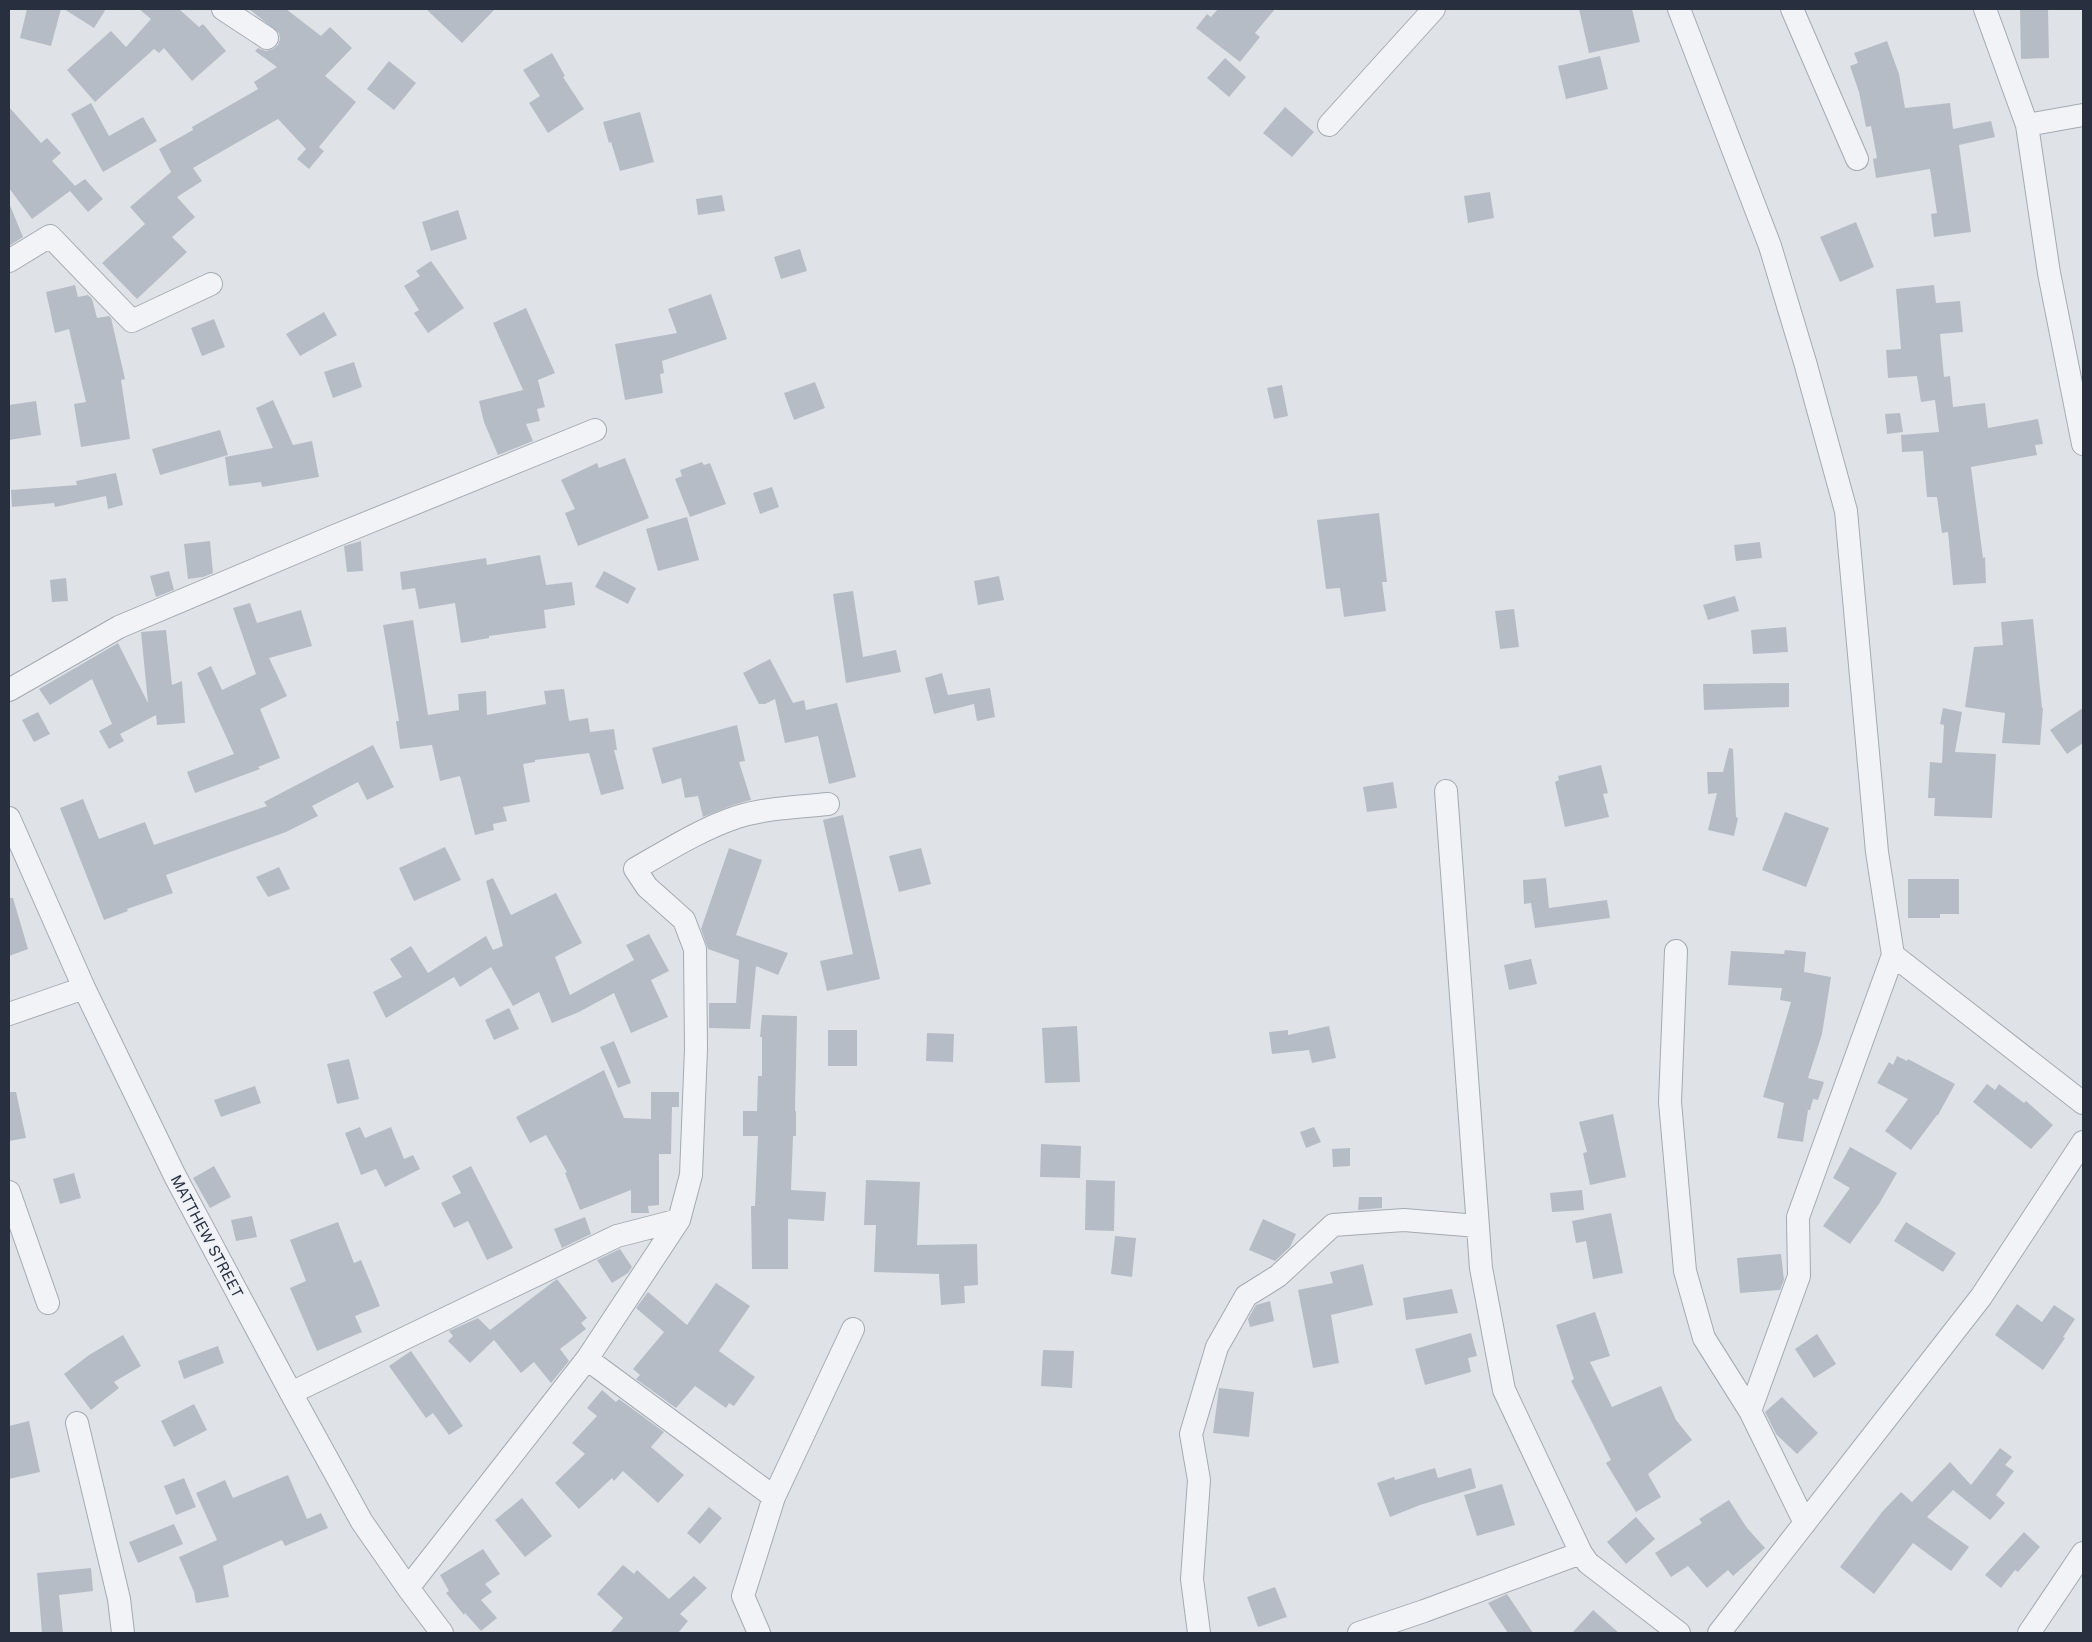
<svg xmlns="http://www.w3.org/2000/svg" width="2092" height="1642" font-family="'Public Sans',sans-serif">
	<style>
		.building { fill: #b6bcc5 }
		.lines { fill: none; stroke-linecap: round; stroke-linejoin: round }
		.minor-casing { stroke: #a4aab2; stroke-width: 24 }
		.minor { stroke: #f2f3f7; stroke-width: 22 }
		.labels { text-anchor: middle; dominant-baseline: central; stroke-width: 4; stroke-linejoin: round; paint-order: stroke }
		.street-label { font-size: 15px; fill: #28303f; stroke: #eef1f6 }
	</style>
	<rect width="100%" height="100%" fill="#dfe3e8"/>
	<path class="building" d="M27 9H61L51 46 20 38Z
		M64 9H106L94 28Z
		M139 9H179L199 27 203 24 226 51 192 81 164 48 159 53 154 49 95 102 67 70 111 31 126 47 151 19Z
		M249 9H286L321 36 330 27 352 48 325 76 356 102 319 147 324 151 309 169 297 159 306 149 278 119 193 168 202 181 177 197 195 217 172 237 187 252 137 299 102 263 145 224 130 207 171 172 159 149 193 130 192 127 258 89 254 82 277 67 255 51 258 48 266 51 273 49 278 45 280 39 279 33Z
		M426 9H495L462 43Z
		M1218 9H1275L1255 33 1260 37 1240 62 1196 28 1207 14 1211 17Z
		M1579 9H1632L1640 42 1589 53Z
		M2020 9H2048L2049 58 2021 59Z
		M1887 41 1899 74 1905 108 1950 103 1953 129 1991 121 1995 137 1959 145 1971 232 1934 237 1931 214 1937 213 1930 169 1876 178 1873 159 1877 158 1871 126 1866 127 1859 92 1850 66 1858 63 1854 53Z
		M552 53 565 76 563 77 584 109 548 133 529 103 540 96 523 70Z
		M1600 56 1608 89 1566 99 1558 66Z
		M1225 58 1246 77 1229 97 1207 78Z
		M389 61 416 83 394 110 367 89Z
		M91 103 109 136 143 117 157 141 103 172 71 114Z
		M9 107 41 143 47 138 61 153 52 161 75 186 85 179 103 199 88 212 70 191 32 219 9 188Z
		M1285 107 1314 132 1292 157 1263 133Z
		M640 112 654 162 620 171 611 142 609 143 603 122Z
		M1490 192 1494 218 1468 223 1464 196Z
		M722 195 725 211 698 215 696 199Z
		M9 203 23 237 9 246Z
		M458 210 467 239 431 251 422 222Z
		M1856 222 1874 267 1840 282 1820 237Z
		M800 249 807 271 781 279 774 257Z
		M431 261 464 308 428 333 414 313 419 310 404 286 420 276 416 271Z
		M75 285 78 297 88 295 92 299 97 318 109 316 111 318 125 379 121 380 130 439 81 447 74 404 86 402 69 329 55 333 46 292Z
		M1934 285 1936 303 1960 301 1963 332 1940 334 1944 377 1950 376 1953 407 1985 403 1988 428 2038 419 2043 444 2035 445 2037 455 1971 467 1983 558 1985 557 1986 583 1953 585 1948 532 1942 533 1937 497H1927L1923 451 1902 452 1901 435 1939 432 1935 400 1921 402 1917 376 1888 378 1886 350 1901 349 1896 289Z
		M711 294 727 339 662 361 664 373 660 374 663 393 625 400 615 344 677 333 668 309Z
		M526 308 555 373 538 380 545 407 537 409 540 421 526 424 533 441 498 455 484 422 479 401 523 390 493 323Z
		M324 312 337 335 300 356 286 334Z
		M214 319 225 347 202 356 191 328Z
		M354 362 362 387 333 398 324 372Z
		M815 382 825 408 794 420 784 393Z
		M1282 385 1288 416 1274 419 1267 388Z
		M273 400 293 445 312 441 319 477 262 487 261 482 229 486 225 457 273 448 256 408Z
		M36 401 41 435 9 440V405Z
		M1900 413 1903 432 1887 434 1885 414Z
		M220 430 228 455 160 475 152 449Z
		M625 458 649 518 578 546 565 513 575 509 561 480 597 463 599 468Z
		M702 462 704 465 710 463 726 504 690 517 675 479 682 476 680 470Z
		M116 473 123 505 108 509 106 496 55 507 54 503 12 507 11 490 77 485 76 481Z
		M772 487 779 507 760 514 753 493Z
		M1379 513 1387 582H1382L1386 611 1344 617 1340 588 1326 589 1317 520Z
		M687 517 699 560 658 571 646 529Z
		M210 541 213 573 203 577 188 579 184 544Z
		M361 541 363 571 347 572 344 546Z
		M1760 542 1762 558 1736 561 1734 545Z
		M540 555 546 585 572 582 575 605 544 610 546 628 489 636V638L461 643 455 603 419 609 415 588 402 590 400 572 486 558 487 565Z
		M169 571 174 590 156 597 150 576Z
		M604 571 636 588 628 604 595 587Z
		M999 576 1004 600 978 605 974 581Z
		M66 578 68 601 52 602 50 580Z
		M853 591 863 657 896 650 901 672 846 683 833 594Z
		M1735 596 1739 611 1708 620 1703 605Z
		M250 603 257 623 301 610 312 646 269 658 287 696 260 709 280 758 258 767 260 769 195 793 187 772 234 754 197 673 211 666 222 690 256 674 233 608Z
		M1514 609 1519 647 1500 649 1495 611Z
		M2033 619 2042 708H2043L2040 745 2002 743 2005 713 1965 707 1974 647 2003 645 2001 622Z
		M413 620 428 715 459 710 458 694 486 691 487 715 546 704 544 691 564 689 569 721 588 718 590 732 614 729 617 750H614L624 789 601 795 589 753 535 760V762L523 764 530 802 503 807 507 821 493 824 494 830 475 835 460 776 440 781 432 745 400 749 396 721H399L383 625Z
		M1786 627 1788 652 1753 654 1751 630Z
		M166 630 172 685 182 681 185 723 157 725 156 715 120 734 124 741 109 749 99 731 112 724 92 679 50 705 39 689 118 643 148 703 141 632Z
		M770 659 793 703 804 700 806 710 837 703 856 777 829 784 818 736 785 743 775 699 765 704H759L743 673Z
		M942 673 948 695 990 688 995 717 977 721 974 704 934 714 925 678Z
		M1789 683V707L1704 710 1703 684Z
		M1943 708 1962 712 1955 752 1996 754 1992 818 1934 816 1935 798H1928L1930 762 1942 763 1944 725 1940 724Z
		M2083 708V743L2067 754 2050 730Z
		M38 712 50 734 34 742 22 720Z
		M737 725 745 761 739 762 751 800 733 805 703 817 698 796 685 798 681 778 662 784 652 748Z
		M373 745 394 787 367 800 358 782 312 806 318 816 286 832 166 875 173 893 127 909 128 911 104 920 60 808 83 799 99 839 145 822 154 845 267 806 264 802Z
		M1729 748 1733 749 1736 817 1738 818 1734 836 1708 830 1717 793 1708 794 1707 772H1723Z
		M1601 765 1608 793 1603 794 1609 817 1565 827 1555 782 1559 780 1558 776Z
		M1393 782 1397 808 1367 812 1363 787Z
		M1785 812 1829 828 1806 887 1762 870Z
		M843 815 880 979 827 991 820 961 853 954 823 820Z
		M445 847 461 880 414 901 399 868Z
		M729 848 762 860 736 935 788 953 778 975 756 966 750 1029 709 1028V1003H736L739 960 708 949 701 929Z
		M921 848 931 884 899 892 889 856Z
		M279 867 290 889 268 897 256 877Z
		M493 878 511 915 556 893 582 943 555 957 570 995 634 960 626 945 649 934 669 971 651 980 668 1017 631 1033 614 993 579 1012 552 1023 539 992 513 1006 491 967 460 987 454 977 386 1018 373 992 402 977 390 959 411 946 428 973 486 936 493 950 503 946 486 881Z
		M1546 878 1549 908 1607 900 1610 918 1535 928 1531 903 1524 904 1523 880Z
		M1908 879H1959V914H1940V918H1908Z
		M9 898H13L28 949 9 956Z
		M1785 950 1806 952 1804 972 1831 977 1822 1034 1808 1078 1824 1082 1818 1100 1813 1099 1810 1110H1808L1803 1142 1777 1138 1784 1103 1763 1097 1791 1002 1780 1000 1782 988 1728 985 1731 951 1784 954Z
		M1531 959 1537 984 1509 990 1504 965Z
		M509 1008 519 1029 494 1040 485 1020Z
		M762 1015 797 1016 795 1111H796V1136H793L791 1190 826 1192 824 1221 788 1219V1269H752L751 1206H755L758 1136H743V1111H757L758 1076H762V1037H760Z
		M1077 1026 1080 1082 1045 1083 1042 1028Z
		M1329 1026 1336 1058 1312 1063 1309 1050 1272 1054 1269 1032 1288 1030V1035Z
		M828 1030H857V1066H828Z
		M927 1033 954 1034 953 1062 926 1061Z
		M614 1041 631 1083 618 1088 600 1047Z
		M1897 1056 1907 1061 1908 1059 1955 1084 1938 1115H1937L1911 1150 1885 1131 1908 1099 1877 1083 1889 1062 1893 1065Z
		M349 1059 359 1099 337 1104 327 1064Z
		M604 1070 624 1118 651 1119V1092H679V1107H672L671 1154H659V1205L648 1206 649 1213H631V1190L580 1210 565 1173 567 1172 546 1135 530 1143 516 1117Z
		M1987 1084 1995 1090 1999 1084 2024 1103 2026 1101 2053 1125 2031 1149 1973 1102Z
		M255 1086 261 1103 221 1117 214 1100Z
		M9 1092H16L26 1138 9 1141Z
		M1613 1114 1626 1177 1590 1185 1583 1153 1587 1152 1579 1122Z
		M360 1127 365 1138 391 1127 404 1159 413 1155 420 1169 385 1187 376 1169 361 1175 345 1133Z
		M1314 1127 1321 1142 1306 1148 1300 1132Z
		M1041 1144 1081 1146 1080 1178 1040 1177Z
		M1850 1147 1897 1173 1879 1204 1850 1244 1823 1226 1850 1188 1833 1178Z
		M1350 1148V1166L1333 1167 1332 1149Z
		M214 1166 231 1197 210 1208 193 1178Z
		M471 1166 513 1248 487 1260 468 1221 454 1228 441 1203 461 1193 452 1176Z
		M74 1173 81 1198 60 1204 53 1179Z
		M866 1180 920 1182 917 1245 977 1244 978 1285 964 1286 965 1303 941 1305 939 1274 874 1272 876 1225H864Z
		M1086 1180 1115 1181 1114 1231 1085 1230Z
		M1582 1190 1584 1210 1552 1212 1550 1193Z
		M1359 1197H1382V1208L1358 1210Z
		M1611 1213 1623 1273 1593 1279 1586 1241 1576 1243 1572 1221Z
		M252 1216 257 1237 236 1241 231 1220Z
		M585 1217 591 1234 562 1248 554 1229Z
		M1263 1219 1296 1234 1290 1247 1275 1261 1249 1250Z
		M338 1222 354 1263 361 1260 380 1306 355 1316 362 1332 317 1351 290 1288 306 1281 290 1240Z
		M1906 1222 1956 1253 1943 1272 1894 1241Z
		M1115 1236 1136 1238 1132 1277 1111 1274Z
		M620 1249 632 1267 628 1273 612 1283 597 1260Z
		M1781 1254 1784 1280 1780 1290 1740 1293 1737 1258Z
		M1363 1264 1373 1305 1331 1315 1339 1363 1313 1368 1298 1290 1333 1283 1330 1272Z
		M557 1279 587 1318 581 1323 586 1329 560 1349 569 1361 551 1383 534 1362 521 1373 494 1340 470 1363 448 1341 453 1336 449 1331 478 1318 490 1330Z
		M716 1283 750 1306 719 1351 755 1377 734 1406 729 1403 726 1408 695 1386 676 1408 636 1379 640 1375 633 1369 664 1332 636 1308 648 1292 687 1325Z
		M1452 1289 1458 1313 1406 1320 1403 1298Z
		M1270 1301 1274 1321 1250 1327 1248 1319 1256 1305Z
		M2017 1304 2042 1322 2054 1305 2075 1319 2063 1337 2065 1338 2043 1370 1995 1335Z
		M1595 1312 1610 1356 1590 1362 1612 1407 1661 1386 1676 1420 1692 1440 1648 1474 1661 1497 1636 1512 1606 1463 1611 1460 1571 1381 1574 1379 1556 1325Z
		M1471 1333 1477 1356 1468 1358 1471 1372 1425 1385 1415 1349Z
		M1817 1334 1836 1364 1814 1378 1795 1349Z
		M123 1335 141 1366 114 1382 119 1388 91 1410 64 1374 89 1355Z
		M218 1346 224 1363 184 1379 178 1361Z
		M1043 1350 1074 1351 1072 1388 1041 1386Z
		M411 1351 463 1426 449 1435 433 1413 426 1418 389 1366Z
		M1219 1388 1254 1392 1249 1437 1213 1433Z
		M602 1390 616 1402 619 1399 664 1432 651 1447 684 1475 658 1503 623 1471 614 1481 612 1478 579 1509 555 1483 585 1454 572 1443 597 1416 587 1408Z
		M1782 1397 1818 1433 1797 1454 1776 1434 1765 1412Z
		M194 1404 207 1430 174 1447 161 1421Z
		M29 1421 40 1472 9 1479V1426Z
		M2000 1448 2012 1457 2005 1465 2014 1471 1996 1495 2005 1503 1990 1520 1953 1490 1927 1517 1969 1547 1951 1571 1913 1543 1874 1594 1840 1567 1882 1512 1901 1492 1912 1502 1950 1462 1971 1485Z
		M1435 1468 1438 1478 1471 1468 1476 1488 1420 1505 1390 1517 1377 1483 1394 1477 1395 1480Z
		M288 1475 307 1519 321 1513 328 1528 285 1546 282 1540 223 1566 229 1597 196 1603 194 1592 179 1557 217 1540 196 1493 225 1480 233 1498Z
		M184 1478 196 1507 176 1515 164 1486Z
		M1502 1484 1515 1525 1477 1536 1464 1495Z
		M522 1498 552 1536 525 1557 495 1520Z
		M1729 1500 1747 1528 1765 1548 1733 1576 1728 1570 1707 1588 1688 1566 1671 1577 1655 1553 1702 1523 1699 1519Z
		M709 1507 722 1518 700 1544 687 1533Z
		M1636 1517 1655 1539 1626 1564 1607 1542Z
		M174 1524 183 1544 138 1563 129 1542Z
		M2024 1532 2040 1547 2018 1572 2015 1570 2001 1588 1985 1575Z
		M483 1549 500 1574 485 1584 492 1592 481 1600 497 1618 481 1631 465 1613 464 1615 446 1593 449 1591 440 1575Z
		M623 1565 634 1574 637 1570 669 1599 694 1576 707 1588 680 1614 688 1621 678 1633H610L623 1618 597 1594Z
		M91 1568 93 1591 59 1595 63 1633H42L37 1573Z
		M1275 1587 1287 1617 1258 1627 1247 1597Z
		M1507 1594 1533 1633H1508L1488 1603Z
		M1593 1610 1619 1633H1572Z"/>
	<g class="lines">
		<defs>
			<path id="minor" d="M223 9 267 38
				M1679 9 1770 246 1805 362 1846 511 1877 852 1893 955 2083 1103
				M1792 9 1857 159
				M1985 9 2027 125 2049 273 2083 444
				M1329 125 1434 9
				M2027 125 2083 115
				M9 261 50 236 132 321 211 284
				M9 690 119 627 337 535 595 430
				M1446 791 1481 1268 1504 1390 1581 1553 1588 1563 1679 1633
				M9 818 84 988 175 1176 291 1393 362 1522 408 1588 442 1633
				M1676 951 1670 1102 1685 1271 1704 1338 1750 1411 1805 1523
				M9 1014 84 988
				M9 1192 48 1303
				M587 1359 774 1497
				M291 1393 617 1236 679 1220
				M1750 1411 1799 1276 1798 1217 1893 955
				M77 1423 119 1599 123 1633
				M408 1588 587 1359 679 1220 691 1175 696 1049 695 949 684 920 647 887 635 869C668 850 701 829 737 817 766 808 798 807 828 804
				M759 1633 743 1596 774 1497 853 1329
				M1199 1633 1192 1579 1199 1480 1191 1434 1217 1347 1246 1296 1278 1276 1333 1225 1404 1220 1478 1226
				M1359 1633 1424 1611 1581 1553
				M1719 1633 1981 1297 2083 1142
				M2029 1633 2083 1553"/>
		</defs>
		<use href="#minor" class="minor-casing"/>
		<use href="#minor" class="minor"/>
	</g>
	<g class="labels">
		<g class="street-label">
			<text transform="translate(207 1236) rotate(62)">MATTHEW STREET</text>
		</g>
	</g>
	<rect width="2092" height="1642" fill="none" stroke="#28303f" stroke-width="20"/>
</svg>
